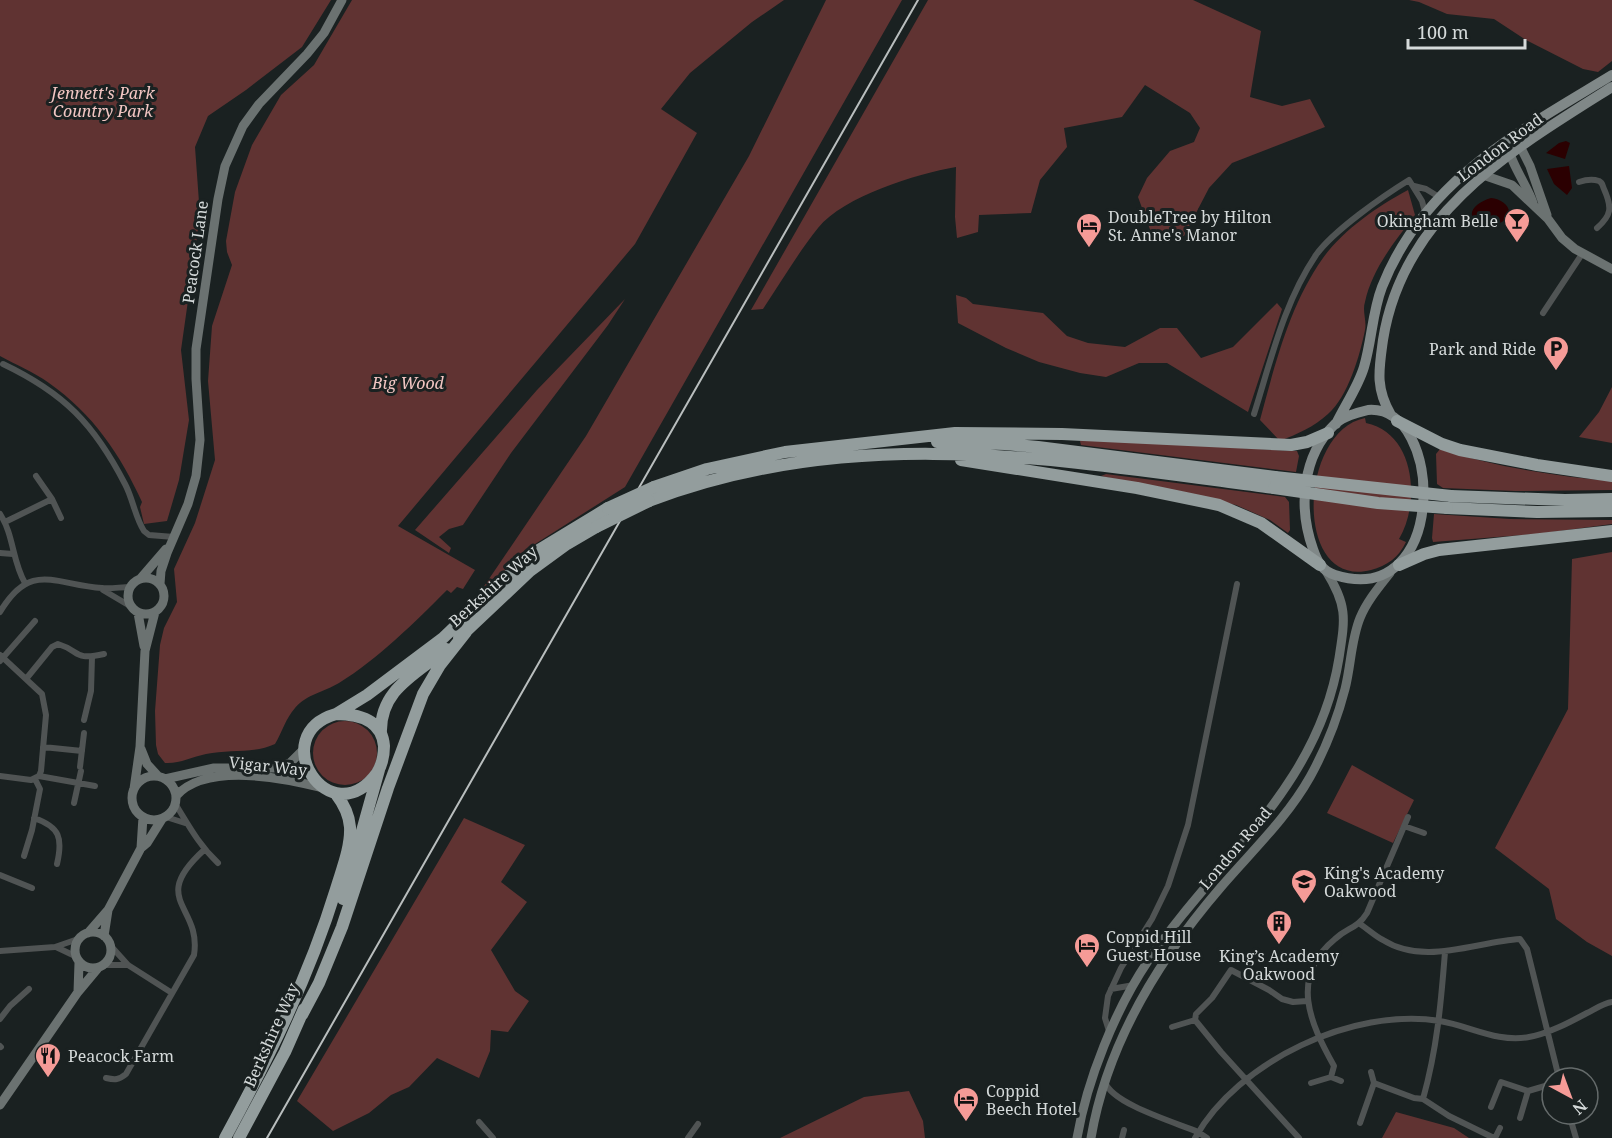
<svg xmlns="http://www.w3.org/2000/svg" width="1612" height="1138" font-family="'Noto Serif',serif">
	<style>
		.green { fill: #603332 }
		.water { fill: #2b0001 }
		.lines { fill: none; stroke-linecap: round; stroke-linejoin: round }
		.street { stroke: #505454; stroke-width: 6 }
		.secondary { stroke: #6b7271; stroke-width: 9 }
		.primary { stroke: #808888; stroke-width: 10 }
		.highway { stroke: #939d9d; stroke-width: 12 }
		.rail { stroke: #b9bebe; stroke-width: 2 }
		.highway-bridge { stroke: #939d9d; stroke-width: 12 }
		.labels { text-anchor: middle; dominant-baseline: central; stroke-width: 6; stroke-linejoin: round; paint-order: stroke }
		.park-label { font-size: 16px; font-style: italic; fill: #f3c6c3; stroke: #1a2121 }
		.street-label { font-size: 16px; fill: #d5dada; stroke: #1a2121 }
		.poi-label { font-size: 16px; fill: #d5dada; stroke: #1a2121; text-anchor: start }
	</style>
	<rect width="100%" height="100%" fill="#1a2121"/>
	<path class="green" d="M0 0H331L302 47 246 90 208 116 195 147 200 216 181 350 189 420 179 480 167 521 144 524 140 507 142 502C120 454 93 414 49 383 34 372 16 365 0 356Z
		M352 0H784L752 22 690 73 661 109 697 133 635 244 398 526 475 570 463 589 457 587 451 593 447 590C415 622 378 659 339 683 324 692 307 694 295 708 286 718 282 732 275 744 254 754 229 749 206 754 192 757 179 764 165 763L158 754 156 745 155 711 160 645 164 628 177 602 174 569 195 523 215 460 208 381 212 326 232 265 227 252 226 241 235 192 252 145 281 95 314 65Z
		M826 0H902L625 487 532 546 474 601 586 436 749 156Z
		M928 0H1193L1261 31 1250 97 1282 106 1310 99 1325 127 1232 163 1209 188 1184 236 1152 235 1138 197 1147 178 1170 151 1194 142 1200 128 1190 113 1145 85 1122 117 1064 128 1067 147 1040 180 1031 213 979 215 978 232 957 238 955 217 956 167C916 174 844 196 818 228 798 253 781 282 763 309L751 310Z
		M1409 0H1612V61L1598 72 1583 69 1526 40 1494 19 1447 14 1419 2Z
		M1408 190 1415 215C1395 241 1372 269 1365 302 1362 311 1367 321 1365 330 1360 355 1348 397 1328 414 1314 427 1297 434 1280 441L1260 420C1275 365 1289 306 1323 258 1343 230 1378 206 1408 190Z
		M956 295 966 298 973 304 1043 313 1067 336 1088 343 1125 347 1160 328H1177L1201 358 1233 347 1277 303 1282 309 1248 412 1167 363H1139L1106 377 1080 373 1039 362 1006 348 958 323Z
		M625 299 608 325 511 453 463 525 449 529 439 537 451 548 449 553 415 530 537 390Z
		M1612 387V443L1579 437 1599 412Z
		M1365 418 1366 423C1415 433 1421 502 1399 539L1406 542C1399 557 1387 566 1371 570 1293 590 1298 431 1365 418Z
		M1083 439 1293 451H1297L1299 456 1296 472 1081 445 1080 441Z
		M1440 449C1495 467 1554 476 1612 481V490L1515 491 1443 488 1437 484 1436 454Z
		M1106 474 1285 497 1289 502 1290 530 1288 533 1270 520 1236 505 1101 476Z
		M1434 514 1510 519 1612 520V524L1537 534 1433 542 1432 538Z
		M1612 552V956L1587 942 1556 919 1549 889 1495 848 1568 709 1572 559Z
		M313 753a32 32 0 1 1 64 0a32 32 0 1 1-64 0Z
		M1352 765 1414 800 1393 843 1327 813Z
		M464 818 525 845 501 882 527 902 491 950 515 991 529 1001 508 1032 491 1030 490 1051 479 1078 437 1058 409 1087 391 1095 369 1113 333 1131 297 1101Z
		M909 1091 923 1121 925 1138H780L864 1097Z
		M1396 1112 1454 1128 1469 1138H1382Z"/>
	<path class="water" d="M1566 141 1570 143 1565 159 1546 153 1559 143Z
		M1569 166 1572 188 1567 195 1554 184 1547 169Z
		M1491 198C1506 199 1518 214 1500 223 1495 226 1487 226 1481 228 1463 215 1474 203 1491 198Z"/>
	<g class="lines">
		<path class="street" d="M1579 182C1585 180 1593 179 1599 181 1603 183 1602 185 1604 189 1612 207 1612 215 1597 228
			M1414 186 1426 189 1439 197
			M1543 313 1582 254
			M3 364C64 393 94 424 125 484 133 499 135 517 144 531L149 535 174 537
			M1254 414C1271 360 1284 302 1316 255 1333 231 1383 196 1409 180L1422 201 1425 212
			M36 476 52 499 61 518
			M0 514C14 535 12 561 25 583
			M5 522 52 499
			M0 553 13 554
			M103 590 130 606
			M0 612C31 560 55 585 102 588 111 589 121 587 130 587
			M0 655 42 694 46 715 41 771 39 776 31 780 0 776
			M0 661 35 621
			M26 679 52 647 58 644C81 651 73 661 104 654
			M84 720 91 691 92 657
			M43 747 82 751
			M80 767 84 733
			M39 776 95 786
			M74 803 81 771
			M176 805C189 826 199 845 218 863
			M166 817 185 823
			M34 818C60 827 63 838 57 864
			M1404 826 1424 833
			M24 856 32 830 40 789 35 779
			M0 875 32 888
			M1360 924C1368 929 1375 936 1383 940 1424 966 1475 942 1520 939L1527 949 1559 1078
			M110 945 128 965 172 993
			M56 947 75 956
			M0 951 55 947 78 939
			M104 965H128
			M1111 989 1134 985
			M0 1019 10 1006 29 989
			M1172 1027 1195 1020
			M1110 1034 1105 1018 1108 996 1121 968 1152 919 1168 886 1188 825 1237 584
			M0 1046 1 1047
			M1331 1077 1334 1066C1310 1023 1289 977 1335 939 1348 927 1357 929 1367 913L1408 817
			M106 1078C115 1080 119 1080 126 1074L194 955C202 905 148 901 204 850
			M1105 1082C1112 1104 1177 1123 1198 1132L1207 1138
			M1311 1083 1331 1077 1341 1081
			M1374 1083 1414 1098 1423 1099 1449 1116 1494 1138
			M1423 1099C1437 1049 1441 1003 1445 952
			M1491 1107 1501 1082 1528 1091
			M1569 1114 1576 1138
			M1520 1118 1528 1091 1552 1084
			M479 1122 493 1138
			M1360 1123 1374 1083 1371 1072
			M688 1138 698 1124
			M1122 1138 1124 1130
			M1195 1138C1238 1061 1353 1007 1440 1021 1470 1026 1498 1043 1529 1037 1548 1034 1570 1022 1587 1013 1595 1009 1604 1003 1612 1002
			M1299 1138 1221 1052 1195 1020 1196 1014 1212 998 1231 970 1269 990 1282 999 1293 1002 1307 1001
			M1495 1138 1500 1128"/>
		<path class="secondary" d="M1514 134 1530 166 1547 215
			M1514 134C1512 139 1509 143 1509 148 1509 160 1529 189 1533 203
			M1483 175 1512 185 1548 219 1562 238 1575 249 1612 269
			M128 596a18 18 0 1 1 36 0a18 18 0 1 1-36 0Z
			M141 578 166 549
			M160 584 161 571 167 553 188 504 196 476 200 440 196 379V349L218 199 225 166 243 126 259 104 307 54 324 33 342 0
			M138 613 144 646
			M141 749 147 764 158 776
			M132 798a22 22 0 1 1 44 0a22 22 0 1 1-44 0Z
			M165 779 214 768H278L290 763 304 749
			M134 789 140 747 145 651 155 612
			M176 796C206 762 284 778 323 788
			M141 848 143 817
			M75 950a18 18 0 1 1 36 0a18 18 0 1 1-36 0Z
			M88 933 108 910
			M104 936 108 910 141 848 147 843 162 819
			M78 992 79 963
			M0 1105 78 992 98 968
			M1077 1138C1087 1080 1115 1010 1148 961 1217 859 1318 788 1339 658 1345 619 1348 606 1326 571
			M1091 1138C1107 1043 1159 959 1221 887 1251 852 1287 818 1310 777 1325 750 1337 720 1345 689 1351 666 1351 640 1360 618 1367 601 1379 587 1390 573"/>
		<path class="primary" d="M1368 410C1445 404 1449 611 1335 575 1322 571 1317 561 1313 549 1298 507 1302 456 1335 424 1344 416 1356 413 1368 410Z
			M1391 415C1375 388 1379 369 1383 340 1403 213 1512 150 1612 87
			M1336 424C1345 405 1358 387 1364 367 1372 340 1372 313 1382 287 1424 180 1520 131 1612 75"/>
		<path class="highway" d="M1397 421 1442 444 1460 450 1537 465 1612 476
			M937 442 1005 444 1038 447 1275 477
			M961 460 1137 488 1219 505 1261 523 1320 565
			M654 487 707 469 785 452 955 433 1062 434 1291 445 1307 442 1328 433
			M1451 496 1565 500 1612 499
			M649 501C855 422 1062 460 1274 488
			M1447 508 1537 512 1612 511
			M1399 565 1424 554 1439 550 1612 531
			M459 638 530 571 567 544 596 527
			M336 714 367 695 443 638 513 571 539 550 608 508
			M336 714C359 714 382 720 384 746 384 755 382 765 377 773 330 837 264 735 336 714Z
			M381 734C379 689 417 674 446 649
			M343 899 379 770
			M302 1015 319 983 342 927 388 788 423 694 440 665 466 632
			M225 1138C269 1057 309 977 336 889 342 869 351 847 350 827 349 814 343 803 336 794
			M239 1138 285 1052 304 1009"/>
		<path class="rail" d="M267 1138 918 0"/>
		<path class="highway-bridge" d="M1275 477 1451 496
			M1274 488 1378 503 1447 508
			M608 508 654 487
			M596 527 649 501"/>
	</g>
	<defs>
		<symbol id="bar-pin" viewBox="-11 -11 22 30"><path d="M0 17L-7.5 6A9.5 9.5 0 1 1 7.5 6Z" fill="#f59b97" stroke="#1a2121"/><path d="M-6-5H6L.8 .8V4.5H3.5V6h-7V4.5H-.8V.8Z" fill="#111"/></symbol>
		<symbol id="hotel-pin" viewBox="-11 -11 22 30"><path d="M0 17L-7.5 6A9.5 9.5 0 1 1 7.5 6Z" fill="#f59b97" stroke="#1a2121"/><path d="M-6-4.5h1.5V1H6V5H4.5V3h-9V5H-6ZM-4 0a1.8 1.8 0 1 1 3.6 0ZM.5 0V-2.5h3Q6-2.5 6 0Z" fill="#111"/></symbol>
		<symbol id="parking-pin" viewBox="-11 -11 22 30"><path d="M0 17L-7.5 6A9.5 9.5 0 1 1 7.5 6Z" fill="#f59b97" stroke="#1a2121"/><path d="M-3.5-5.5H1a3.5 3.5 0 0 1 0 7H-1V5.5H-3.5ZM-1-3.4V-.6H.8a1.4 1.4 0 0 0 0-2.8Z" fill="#111"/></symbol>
		<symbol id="school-pin" viewBox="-11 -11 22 30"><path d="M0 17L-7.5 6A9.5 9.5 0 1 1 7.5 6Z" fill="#f59b97" stroke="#1a2121"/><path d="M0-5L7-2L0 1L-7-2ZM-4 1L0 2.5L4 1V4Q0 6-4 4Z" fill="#111"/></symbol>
		<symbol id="building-pin" viewBox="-11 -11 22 30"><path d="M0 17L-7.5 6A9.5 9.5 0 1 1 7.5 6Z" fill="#f59b97" stroke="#1a2121"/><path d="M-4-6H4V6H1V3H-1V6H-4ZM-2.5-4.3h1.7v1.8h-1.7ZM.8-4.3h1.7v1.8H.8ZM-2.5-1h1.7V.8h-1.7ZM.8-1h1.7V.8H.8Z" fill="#111"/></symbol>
		<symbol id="restaurant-pin" viewBox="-11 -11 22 30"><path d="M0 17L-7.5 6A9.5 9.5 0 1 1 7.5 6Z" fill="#f59b97" stroke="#1a2121"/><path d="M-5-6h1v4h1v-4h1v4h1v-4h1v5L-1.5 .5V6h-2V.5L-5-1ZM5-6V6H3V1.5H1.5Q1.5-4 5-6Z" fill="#111"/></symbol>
	</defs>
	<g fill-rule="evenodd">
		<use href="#bar-pin" x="1502" y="206" width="30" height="40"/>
		<use href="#hotel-pin" x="1074" y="211" width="30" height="40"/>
		<use href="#parking-pin" x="1541" y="334" width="30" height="40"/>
		<use href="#school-pin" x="1289" y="867" width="30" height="40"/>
		<use href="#building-pin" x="1264" y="908" width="30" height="40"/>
		<use href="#hotel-pin" x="1072" y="931" width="30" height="40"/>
		<use href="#restaurant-pin" x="33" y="1041" width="30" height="40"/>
		<use href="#hotel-pin" x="951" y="1085" width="30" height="40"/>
	</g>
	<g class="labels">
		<g class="park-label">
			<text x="103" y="93">Jennett's Park<tspan x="103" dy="18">Country Park</tspan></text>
			<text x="408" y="383">Big Wood</text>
		</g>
		<g class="street-label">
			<text transform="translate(1500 147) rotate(-37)">London Road</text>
			<text transform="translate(195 252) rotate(-82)">Peacock Lane</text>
			<text transform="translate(493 586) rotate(-42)">Berkshire Way</text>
			<text transform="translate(268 766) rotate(6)">Vigar Way</text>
			<text transform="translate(1235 848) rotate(-50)">London Road</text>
			<text transform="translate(271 1035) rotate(-66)">Berkshire Way</text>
		</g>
		<g class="poi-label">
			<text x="1108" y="217">DoubleTree by Hilton<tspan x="1108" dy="18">St. Anne's Manor</tspan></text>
			<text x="1498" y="221" text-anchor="end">Okingham Belle</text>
			<text x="1536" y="349" text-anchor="end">Park and Ride</text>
			<text x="1324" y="873">King's Academy<tspan x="1324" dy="18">Oakwood</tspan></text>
			<text x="1106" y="937">Coppid Hill<tspan x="1106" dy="18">Guest House</tspan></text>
			<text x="1279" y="956" text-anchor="middle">King’s Academy<tspan x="1279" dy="18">Oakwood</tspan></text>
			<text x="68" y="1056">Peacock Farm</text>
			<text x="986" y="1091">Coppid<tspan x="986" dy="18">Beech Hotel</tspan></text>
		</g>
	</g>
	<g transform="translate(1570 1096) rotate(139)"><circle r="28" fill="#1a2121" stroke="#656b6b" stroke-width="1.5"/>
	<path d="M0-4.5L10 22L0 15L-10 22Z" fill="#f59b97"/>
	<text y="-9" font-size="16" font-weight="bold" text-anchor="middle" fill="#d5dada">N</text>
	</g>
	<path d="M1408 39v9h117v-9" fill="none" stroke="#d5dada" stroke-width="3"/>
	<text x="1417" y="39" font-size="18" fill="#d5dada" stroke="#1a2121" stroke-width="4.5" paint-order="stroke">100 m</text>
</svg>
